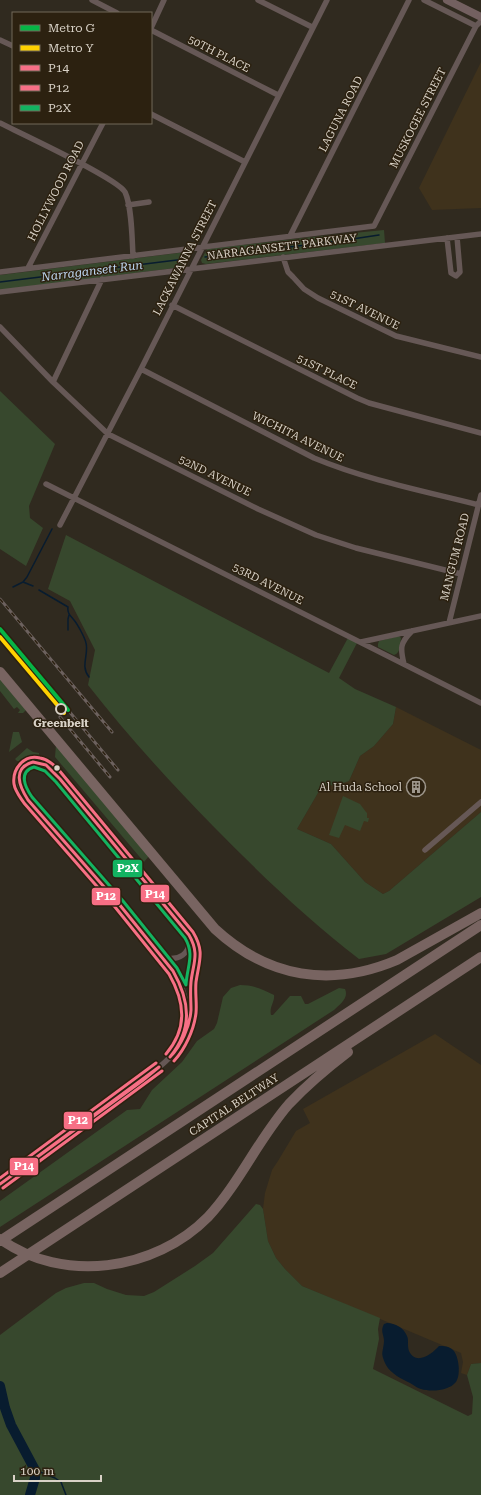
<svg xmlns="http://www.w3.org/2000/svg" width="481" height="1495" font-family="'Roboto Serif',serif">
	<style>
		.built { fill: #3f321c }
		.green { fill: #37482d }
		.water { fill: #081c2f }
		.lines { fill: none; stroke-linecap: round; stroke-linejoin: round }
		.stream { stroke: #081c2f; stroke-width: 1.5 }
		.river { stroke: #081c2f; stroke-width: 10 }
		.street { stroke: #665856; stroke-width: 5.5 }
		.secondary { stroke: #736060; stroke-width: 8 }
		.highway { stroke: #786461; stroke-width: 10 }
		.rail-casing { stroke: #6c615e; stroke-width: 3 }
		.rail { stroke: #2c2110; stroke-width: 1.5; stroke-dasharray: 4.5; stroke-linecap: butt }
		.bus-1-casing { stroke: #2c2110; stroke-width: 6 }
		.bus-2-casing { stroke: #2c2110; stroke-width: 6 }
		.bus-3-casing { stroke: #2c2110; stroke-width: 6 }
		.bus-1 { stroke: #f76f85; stroke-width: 3 }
		.bus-2 { stroke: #f76f85; stroke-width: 3 }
		.bus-3 { stroke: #13b361; stroke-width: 3 }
		.metro-1-casing { stroke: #2c2110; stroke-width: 7 }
		.metro-2-casing { stroke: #2c2110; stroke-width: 7 }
		.metro-1 { stroke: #06b546; stroke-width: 4 }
		.metro-2 { stroke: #ffd100; stroke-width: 4 }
		.stop-dot { fill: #2c2110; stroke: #d9d2c7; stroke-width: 2 }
		.bus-dot { fill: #d9d2c7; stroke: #2c2110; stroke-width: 1.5 }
		.labels { text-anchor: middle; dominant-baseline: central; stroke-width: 3; stroke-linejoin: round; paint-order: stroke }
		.street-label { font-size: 11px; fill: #d9d2c7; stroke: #2c2110 }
		.stop-label { font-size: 11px; font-weight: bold; fill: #d9d2c7; stroke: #2c2110 }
		.poi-label { font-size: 11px; fill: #d9d2c7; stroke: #2c2110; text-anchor: end }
		.water-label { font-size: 12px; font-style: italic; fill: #bfd9f4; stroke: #2c2110 }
		.line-badge { stroke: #2c2110; stroke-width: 1.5 }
		.badge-label { font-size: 11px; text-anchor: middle; font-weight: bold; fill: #fff }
	</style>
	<rect width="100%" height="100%" fill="#302a1f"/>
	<path class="built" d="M481 62V208L432 210 419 188Z
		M396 707 481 750V812L389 891 383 894 365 882 331 844 297 829 322 786 337 785 349 781 360 756 374 746 393 724Z
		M435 1034 481 1065V1363L471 1364 467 1375 461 1373 463 1362 461 1353 302 1286 285 1269 276 1258 268 1241 263 1209 265 1193 272 1170 278 1161 296 1131 310 1123 303 1109Z"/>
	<path class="green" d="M384 230 385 243 206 264 202 263 201 260 207 249 312 237Z
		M186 252 190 256 183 267 0 290V275Z
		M0 391 55 444 29 506 30 518 43 528 26 566 0 549Z
		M66 535 329 673 349 636 358 641 339 678 355 689 396 707 393 724 374 746 360 756 349 781 337 785 322 786 297 829 331 844 365 882 383 894 389 891 481 812V897L386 954 359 959C307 919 259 873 213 826 169 781 127 735 88 685L95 650 70 601 48 589Z
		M399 636 401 638C400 644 401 653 394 655L378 647V644L379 641Z
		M0 679 26 710 23 713H18L20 710 17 707 14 709 0 691Z
		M13 732H19L22 742 9 752Z
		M56 745 149 856 144 862 55 757Z
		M27 748 33 752 39 753V758L28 759 24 762 17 761 15 759Z
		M343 796 360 804 366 812 367 813V818H369L368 822 364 821 360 831 345 825 339 838 329 835Z
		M240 985C253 985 262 989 274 995 275 1002 269 1007 271 1015H273L290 996H301L305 1004H308L339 988 345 989C349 998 340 1004 334 1010L0 1227V1201L127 1110 140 1109 152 1090 182 1062 197 1041 214 1029 217 1023 223 997 231 988Z
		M256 1204 260 1205 263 1209 268 1241 276 1258 285 1269 302 1286 380 1318 378 1329 379 1339 373 1369 468 1416 472 1414 473 1397 467 1375 471 1364 481 1363V1495H0V1335L56 1293 66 1288 84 1283H94L107 1289 126 1295 144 1296 154 1292 195 1266 213 1253Z"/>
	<path class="water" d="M387 1323C395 1323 404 1328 407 1336 409 1340 407 1346 409 1351 416 1366 432 1354 439 1346 444 1346 449 1346 453 1350 459 1356 461 1375 456 1382 449 1391 431 1392 421 1389 417 1388 414 1385 410 1383 402 1379 391 1374 386 1365 380 1352 383 1354 384 1341 384 1335 380 1331 384 1324Z"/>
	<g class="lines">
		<path class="stream" d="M205 257 339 241 379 235
			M0 282 185 259
			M23 582 27 577 52 529
			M13 587 23 582 33 586
			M39 590 68 607C67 614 71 616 74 620 78 625 85 638 86 643 89 655 80 666 89 677
			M68 630V619L69 615
			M35 1470 55 1478 61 1482 66 1495"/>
		<path class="river" d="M0 1386 5 1408 11 1425 35 1470V1478L30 1495"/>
		<path class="street" d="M92 0 117 13
			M258 0 312 27
			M424 0 476 26
			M151 28 164 0
			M151 30 278 95
			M0 40 13 46
			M151 114 245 162
			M0 123C20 133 117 178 125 192 132 207 132 239 133 256
			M128 205 149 202
			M290 236 409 0
			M447 238 451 273 456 276 460 272 457 237
			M283 257 288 272 293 277 304 289 318 298 396 336 481 357
			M28 268 103 123
			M0 272 374 226 476 26 481 21
			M0 292 481 234
			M172 305 357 398 369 403 481 433
			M0 327 53 382 108 434 258 509 316 535 356 548 461 574
			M141 369 314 458C367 480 423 491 479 505
			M53 382 102 279
			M46 484 481 703
			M60 525 141 369 327 0
			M449 623 481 495
			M361 642 481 616
			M404 664C400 648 400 643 412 631
			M425 850 481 802
			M162 957C178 962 192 954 189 936
			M0 1184C36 1158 72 1131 109 1105 127 1091 157 1072 172 1055 181 1044 186 1031 190 1017 192 1005 190 994 191 983 193 963 202 954 189 935L60 779C55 774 50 767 43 764 30 757 17 769 19 783 20 790 25 795 28 800L119 904 173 971 180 982 185 998 186 1029"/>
		<path class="secondary" d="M447 0 481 17"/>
		<path class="highway" d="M0 672 215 929C268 978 331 988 397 960L481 913
			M0 1239C63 1284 155 1271 208 1217 239 1184 259 1138 289 1104 307 1085 327 1068 348 1052
			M0 1241 481 925
			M0 1273 481 957"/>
		<defs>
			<path id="rail" d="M0 599 112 732
				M68 710 118 770
				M60 717 110 777"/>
		</defs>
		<use href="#rail" class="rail-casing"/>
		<use href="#rail" class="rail"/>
		<defs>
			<path id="bus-1" d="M33 762 46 765 60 779 189 935C200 954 193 963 191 982 190 992 191 1001 191 1010 190 1026 181 1046 170 1057 193 1029 190 1001 173 971L119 904 28 800C19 786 12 768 33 762Z
				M159 1067 142 1081 0 1184Z"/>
			<path id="bus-2" d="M166 1054C188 1028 185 1002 169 974L115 907 24 803C20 797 15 791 14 784 12 769 24 754 40 758 47 759 53 764 58 769L193 932C205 952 199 961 196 982 195 993 197 1003 196 1013 194 1030 185 1049 174 1061
				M0 1178 156 1063
				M3 1188 162 1071"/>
			<path id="bus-3" d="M34 767 45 771 56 782 185 938C195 955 187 966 186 985L177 968 123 901 32 797C25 787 18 772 34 767Z"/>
		</defs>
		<use href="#bus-1" class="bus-1-casing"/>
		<use href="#bus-2" class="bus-2-casing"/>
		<use href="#bus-3" class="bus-3-casing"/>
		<use href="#bus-1" class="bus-1"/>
		<use href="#bus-2" class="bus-2"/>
		<use href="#bus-3" class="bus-3"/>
		<defs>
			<path id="metro-1" d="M0 629 68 710"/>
			<path id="metro-2" d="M0 637 64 713"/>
		</defs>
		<use href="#metro-1" class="metro-1-casing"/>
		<use href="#metro-2" class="metro-2-casing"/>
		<use href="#metro-1" class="metro-1"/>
		<use href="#metro-2" class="metro-2"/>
	</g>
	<defs>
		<symbol id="building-ring" viewBox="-11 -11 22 22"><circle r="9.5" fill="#2c2110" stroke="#9e978c" stroke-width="1.5"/><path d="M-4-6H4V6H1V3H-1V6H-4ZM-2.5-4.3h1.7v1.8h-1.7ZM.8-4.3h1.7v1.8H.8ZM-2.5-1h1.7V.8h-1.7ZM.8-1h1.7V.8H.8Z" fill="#9e978c"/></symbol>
	</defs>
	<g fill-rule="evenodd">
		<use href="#building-ring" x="405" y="776" width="22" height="22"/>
	</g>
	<circle class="stop-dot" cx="61" cy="709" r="5"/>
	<circle class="bus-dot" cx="57" cy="768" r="3.5"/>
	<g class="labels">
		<g class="street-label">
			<text transform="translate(219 54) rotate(27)">50TH PLACE</text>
			<text transform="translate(341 114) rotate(-63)">LAGUNA ROAD</text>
			<text transform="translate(418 118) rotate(-63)">MUSKOGEE STREET</text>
			<text transform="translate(56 191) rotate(-63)">HOLLYWOOD ROAD</text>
			<text transform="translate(282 247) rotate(-7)">NARRAGANSETT PARKWAY</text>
			<text transform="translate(185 258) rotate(-63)">LACKAWANNA STREET</text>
			<text transform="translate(365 310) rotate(26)">51ST AVENUE</text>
			<text transform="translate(327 372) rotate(26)">51ST PLACE</text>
			<text transform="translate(298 437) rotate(26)">WICHITA AVENUE</text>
			<text transform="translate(215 476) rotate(26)">52ND AVENUE</text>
			<text transform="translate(455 557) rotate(-76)">MANGUM ROAD</text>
			<text transform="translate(268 584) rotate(27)">53RD AVENUE</text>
			<text transform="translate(234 1105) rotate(-33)">CAPITAL BELTWAY</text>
		</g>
		<g class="stop-label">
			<text x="61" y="723">Greenbelt</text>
		</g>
		<g class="poi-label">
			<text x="402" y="787">Al Huda School</text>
		</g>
		<g class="water-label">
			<text transform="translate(92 271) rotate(-7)">Narragansett Run</text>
		</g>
	</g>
	<g class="line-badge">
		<rect x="112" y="859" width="31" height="19" rx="4" fill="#13b361"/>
		<rect x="140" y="884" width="30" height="19" rx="4" fill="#f76f85"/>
		<rect x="91" y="887" width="30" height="19" rx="4" fill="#f76f85"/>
		<rect x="63" y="1111" width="30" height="19" rx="4" fill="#f76f85"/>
		<rect x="9" y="1157" width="30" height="19" rx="4" fill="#f76f85"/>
	</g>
	<g class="badge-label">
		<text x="128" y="872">P2X</text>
		<text x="155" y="898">P14</text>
		<text x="106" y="900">P12</text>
		<text x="78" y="1124">P12</text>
		<text x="24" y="1170">P14</text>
	</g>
	<rect x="12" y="12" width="140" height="112" fill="#2c2110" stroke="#716859"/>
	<rect x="20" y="25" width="20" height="6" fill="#06b546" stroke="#716859"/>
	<text x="48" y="32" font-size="12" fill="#d9d2c7">Metro G</text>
	<rect x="20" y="45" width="20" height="6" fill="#ffd100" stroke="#716859"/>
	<text x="48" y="52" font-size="12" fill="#d9d2c7">Metro Y</text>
	<rect x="20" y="65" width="20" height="6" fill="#f76f85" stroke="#716859"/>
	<text x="48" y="72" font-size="12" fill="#d9d2c7">P14</text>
	<rect x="20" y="85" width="20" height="6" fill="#f76f85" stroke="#716859"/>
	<text x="48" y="92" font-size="12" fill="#d9d2c7">P12</text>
	<rect x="20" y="105" width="20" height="6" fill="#13b361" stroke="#716859"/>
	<text x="48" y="112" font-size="12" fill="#d9d2c7">P2X</text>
	<path d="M14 1475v6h87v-6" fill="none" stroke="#d9d2c7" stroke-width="2"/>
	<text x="20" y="1475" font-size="12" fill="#d9d2c7" stroke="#2c2110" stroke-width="3" paint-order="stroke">100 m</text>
</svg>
